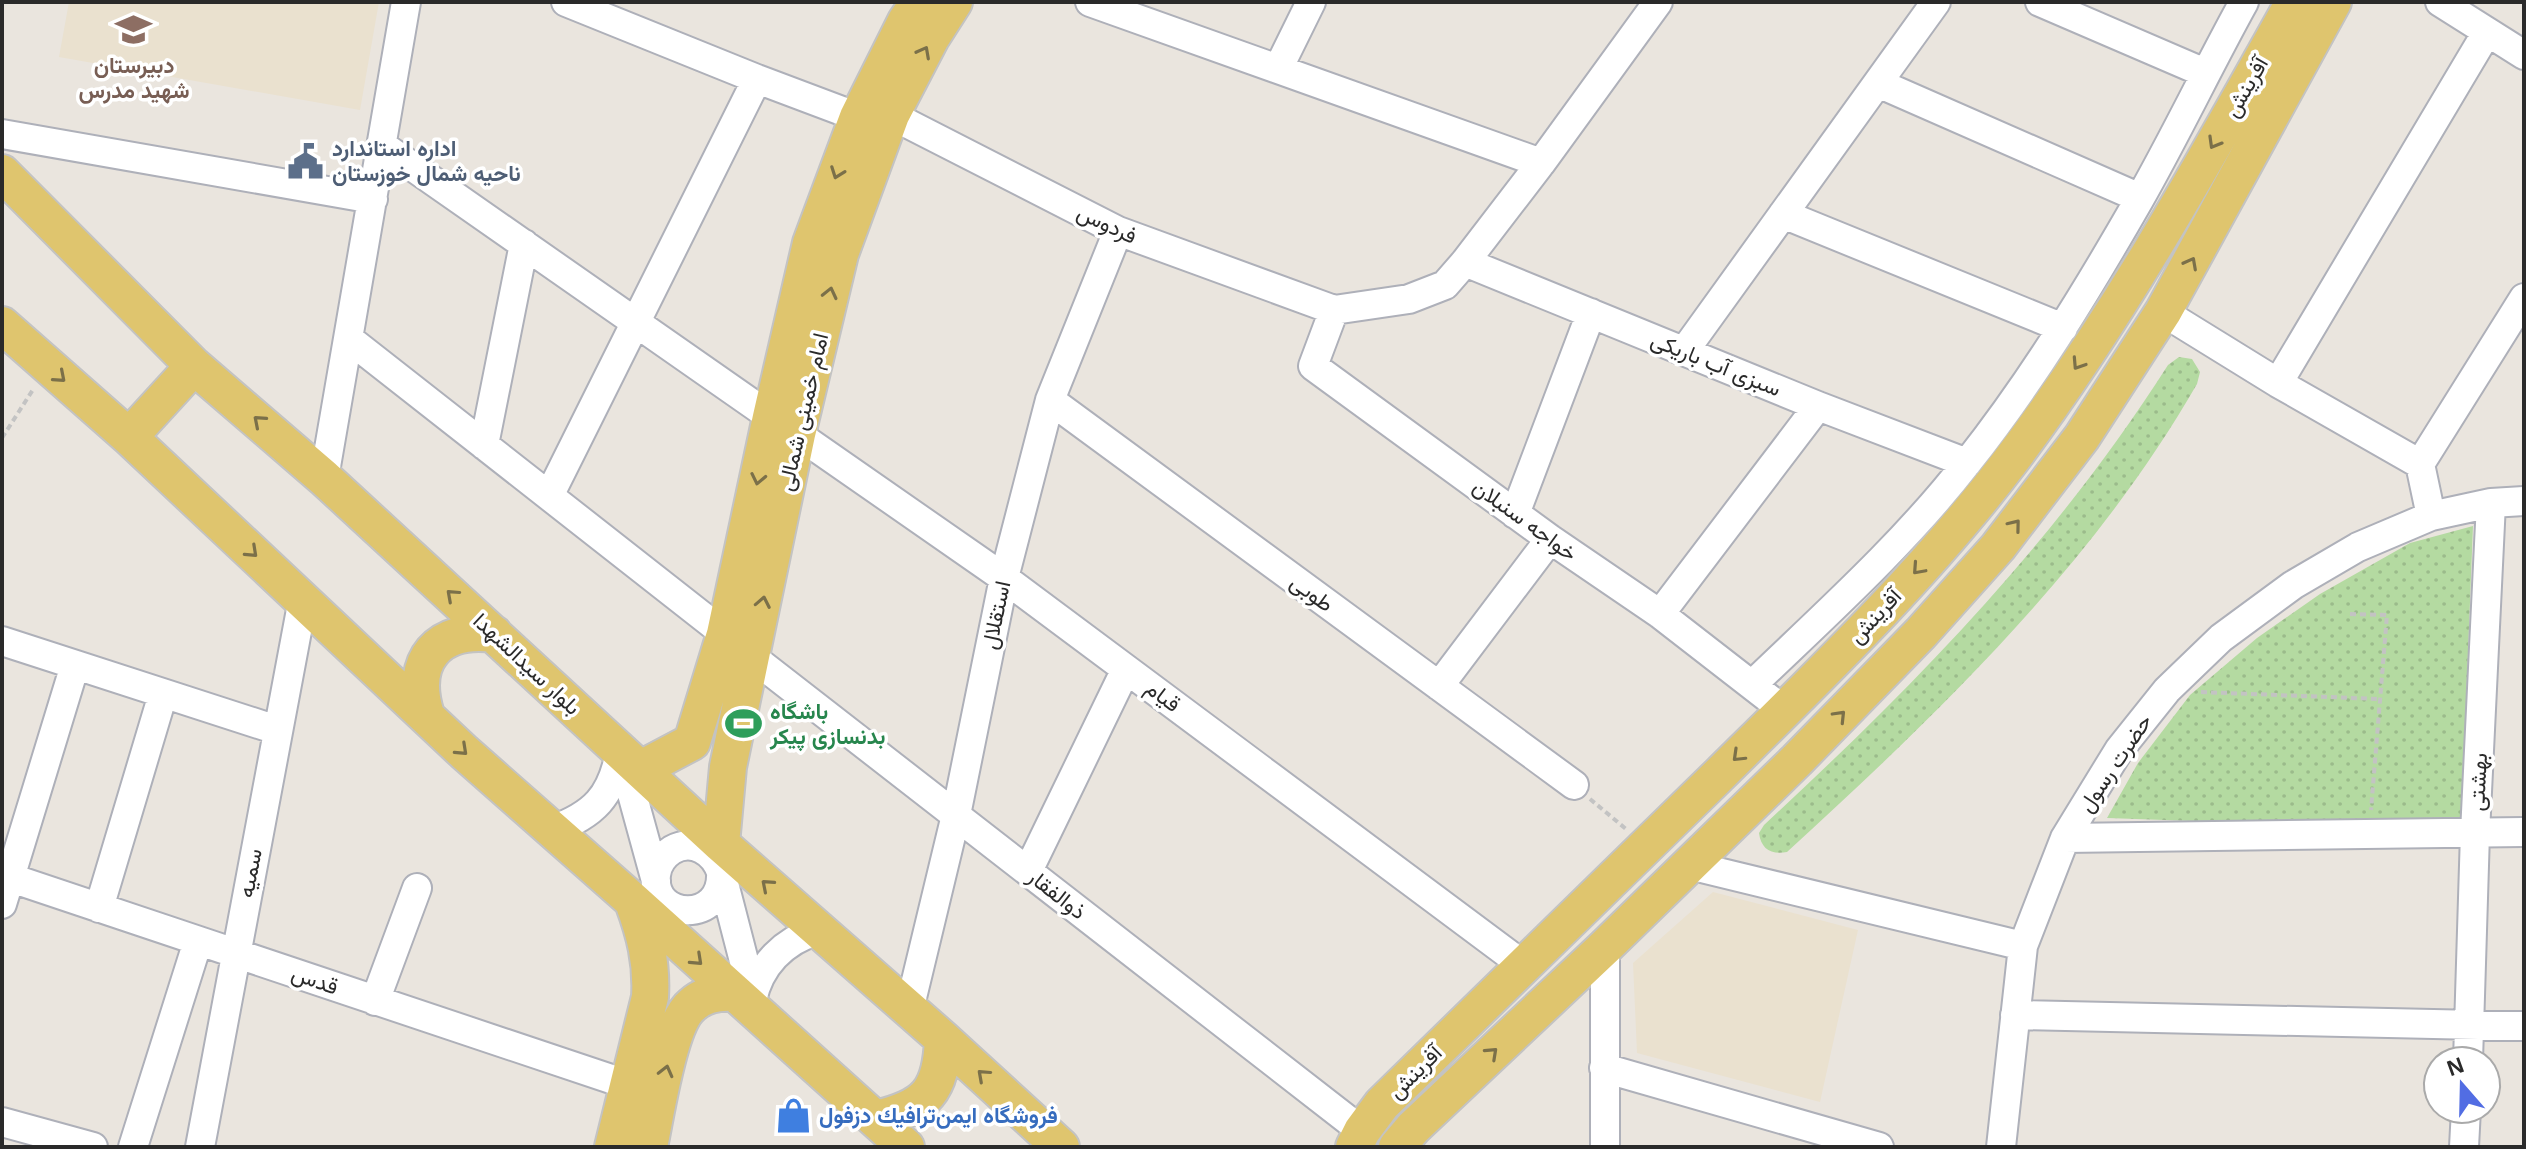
<svg xmlns="http://www.w3.org/2000/svg" width="2526" height="1149" font-family="Helvetica,Vazirmatn,sans-serif">
	<style>
		.education { fill: #eae1cf }
		.grass { fill: url(#grass-dots) }
		.lines { fill: none; stroke-linecap: round; stroke-linejoin: round }
		.minor-casing { stroke: #aeb0b9; stroke-width: 32 }
		.major-casing { stroke: #c3c3c3; stroke-width: 40 }
		.path { stroke: #c3c3c3; stroke-width: 4; stroke-dasharray: 6 4; stroke-linecap: butt }
		.minor { stroke: #fff; stroke-width: 28 }
		.major { stroke: #dfc56e; stroke-width: 36 }
		.oneway { stroke: #7b7049 }
		.labels { text-anchor: middle; dominant-baseline: central; stroke-width: 7; stroke-linejoin: round; paint-order: stroke }
		.education-label { font-size: 22px; font-weight: bold; fill: #785e54; stroke: #fff }
		.street-label { font-size: 22px; fill: #2a2a2a; stroke: #fff }
		.service-label { font-size: 22px; font-weight: bold; fill: #4e5e75; stroke: #fff; text-anchor: start }
		.leisure-label { font-size: 22px; font-weight: bold; fill: #27864d; stroke: #fff; text-anchor: start }
		.shop-label { font-size: 22px; font-weight: bold; fill: #366cbe; stroke: #fff; text-anchor: start }
	</style>
	<defs>
		<pattern id="grass-dots" width="8" height="8" patternUnits="userSpaceOnUse" patternTransform="scale(2)"><rect width="8" height="8" fill="#b4daa1"/><path d="M2 2h.1M6 6h.1" fill="none" stroke="#9bbb8b" stroke-width="1.8" stroke-linecap="round"/></pattern>
	</defs>
	<rect width="100%" height="100%" fill="#eae5de"/>
	<path class="education" d="M69 2H379L360 110 59 57Z
		M1713 892 1858 930 1820 1102 1637 1053 1633 963Z"/>
	<path class="grass" d="M2179 357 2192 359 2200 372 2197 384C2093 565 1940 712 1787 852 1771 855 1761 849 1759 833L1764 825C1917 683 2055 542 2168 365Z
		M2473 526 2461 830 2107 818 2138 763 2190 695 2257 638 2320 594 2410 543Z"/>
	<g class="lines">
		<defs>
			<path id="minor" d="M566 2 757 79 858 117
				M1090 2 1541 163
				M2040 2 2205 73
				M2440 2 2524 55
				M1278 69 1311 2
				M1878 83 2140 198
				M891 115 1118 231 1334 310 1409 299 1445 285 1465 262 1541 163 1658 2
				M2 134 373 199
				M383 146 771 417
				M1783 214 2063 328
				M1465 262 1818 406 1967 463
				M1334 310 1313 366 1550 539 1660 614 1785 711
				M2163 312 2278 383 2420 464
				M349 339 725 634
				M1685 350 1936 2
				M2278 383 2487 32
				M1050 400 1574 785
				M797 434 1004 578 1523 965
				M484 445 524 244
				M324 478 406 2
				M550 494 757 79
				M1515 514 1591 313
				M2431 516 2420 464 2524 298
				M1660 614 1818 406
				M2 641 277 730
				M752 657 1362 1131
				M1753 684C1827 613 1904 544 1967 463 2032 381 2087 291 2139 200 2176 135 2208 67 2244 2
				M1439 686 1550 539
				M620 750 656 881
				M552 830C594 815 612 796 620 752
				M2065 838 2524 832
				M1689 865 2023 946
				M1028 871 1126 669
				M721 872C724 924 651 921 656 875 657 864 663 856 672 850 693 838 714 852 721 872L753 996
				M2 875 629 1085
				M2 904 75 665
				M99 908 163 694
				M1605 947V1147
				M752 1000C760 964 784 941 818 930
				M375 1001 417 888
				M909 1010 956 815 1004 578 1050 400 1118 231
				M2015 1015 2524 1026
				M2468 1061 2475 833 2491 503
				M1604 1068 1879 1147
				M2 1122 93 1147
				M133 1147 198 941
				M200 1147 303 599
				M2001 1147 2023 946 2065 838 2119 750 2167 690 2221 638 2293 585 2358 547 2431 516 2491 503 2524 501
				M2464 1147 2466 1109"/>
			<path id="major" d="M2 173 194 366 324 478 721 844 943 1039 1061 1147
				M2 325 129 437 464 752 633 901 906 1147
				M129 437 194 366
				M426 715C409 660 438 627 494 634
				M641 769 692 742 725 634 771 417 811 243 858 117 906 21 919 2
				M721 844 728 767 797 434 840 254 891 115 931 38 954 2
				M876 1119C927 1107 941 1091 943 1039
				M613 1147 650 997C652 962 645 934 633 902
				M649 1147C656 1115 668 1024 692 1005 703 995 718 992 733 993
				M1354 1147 1362 1131 1382 1104C1494 994 1607 885 1719 775 1819 676 1923 576 2009 463 2118 319 2206 159 2294 2
				M1397 1147 1413 1128 1605 947 1797 760 1921 633 1998 547 2082 437 2163 312 2333 2"/>
		</defs>
		<use href="#minor" class="minor-casing"/>
		<use href="#major" class="major-casing"/>
		<path class="path" d="M2 438 34 388
			M2350 614 2387 615 2371 810
			M2201 692 2379 699
			M1590 799 1626 829"/>
		<use href="#minor" class="minor"/>
		<use href="#major" class="major"/>
	</g>
	<defs><path id="oneway-chevron" d="M-2-3.5L2.5 0L-2 3.5" fill="none" stroke-width="1.6" stroke-linecap="round" stroke-linejoin="round" transform="scale(2)"/></defs>
	<g class="oneway">
		<use href="#oneway-chevron" transform="translate(924 52) rotate(-62)"/>
		<use href="#oneway-chevron" transform="translate(2214 143) rotate(120)"/>
		<use href="#oneway-chevron" transform="translate(837 173) rotate(110)"/>
		<use href="#oneway-chevron" transform="translate(2191 263) rotate(-62)"/>
		<use href="#oneway-chevron" transform="translate(830 293) rotate(-77)"/>
		<use href="#oneway-chevron" transform="translate(2078 364) rotate(123)"/>
		<use href="#oneway-chevron" transform="translate(60 377) rotate(41)"/>
		<use href="#oneway-chevron" transform="translate(259 421) rotate(-139)"/>
		<use href="#oneway-chevron" transform="translate(758 479) rotate(102)"/>
		<use href="#oneway-chevron" transform="translate(2015 525) rotate(-51)"/>
		<use href="#oneway-chevron" transform="translate(252 552) rotate(43)"/>
		<use href="#oneway-chevron" transform="translate(1918 569) rotate(132)"/>
		<use href="#oneway-chevron" transform="translate(452 595) rotate(-138)"/>
		<use href="#oneway-chevron" transform="translate(763 602) rotate(-79)"/>
		<use href="#oneway-chevron" transform="translate(1840 716) rotate(-46)"/>
		<use href="#oneway-chevron" transform="translate(462 750) rotate(43)"/>
		<use href="#oneway-chevron" transform="translate(1738 756) rotate(136)"/>
		<use href="#oneway-chevron" transform="translate(767 885) rotate(-139)"/>
		<use href="#oneway-chevron" transform="translate(697 960) rotate(43)"/>
		<use href="#oneway-chevron" transform="translate(1492 1053) rotate(-43)"/>
		<use href="#oneway-chevron" transform="translate(666 1071) rotate(-76)"/>
		<use href="#oneway-chevron" transform="translate(983 1075) rotate(-138)"/>
	</g>
	<defs>
		<symbol id="school-bare" viewBox="-9 -9 18 18"><path d="M0-5L7-2L0 1L-7-2ZM-4 1L0 2.5L4 1V4Q0 6-4 4Z" fill="#8d6e63" stroke="#fff" stroke-width="2.5" paint-order="stroke"/></symbol>
		<symbol id="civic-bare" viewBox="-9 -9 18 18"><path d="M-.6-6.5H3V-4.5H.6V-3L4-1V1h2V6H-6V1h2V-1L-.6-3ZM-1.2 2.5V6h2.4V2.5Z" fill="#5c6f8a" stroke="#fff" stroke-width="2.5" paint-order="stroke"/></symbol>
		<symbol id="stadium-bare" viewBox="-9 -9 18 18"><path d="M0-5a6.5 5 0 1 0 0 10a6.5 5 0 1 0 0-10ZM-3.5-1.8h7v3.6h-7Z" fill="#2e9e5b" stroke="#fff" stroke-width="2.5" paint-order="stroke"/></symbol>
		<symbol id="shop-bare" viewBox="-9 -9 18 18"><path d="M-5-2.5h2.3a2.7 3.5 0 0 1 5.4 0H5L5.5 6h-11ZM-1.5-2.5h3a1.5 2.3 0 0 0-3 0Z" fill="#3f7fe0" stroke="#fff" stroke-width="2.5" paint-order="stroke"/></symbol>
	</defs>
	<g fill-rule="evenodd">
		<use href="#school-bare" x="108" y="4" width="51" height="51"/>
		<use href="#civic-bare" x="280" y="136" width="51" height="51"/>
		<use href="#stadium-bare" x="718" y="698" width="51" height="51"/>
		<use href="#shop-bare" x="768" y="1090" width="51" height="51"/>
	</g>
	<g class="labels">
		<g class="education-label">
			<text x="134" y="65">دبیرستان<tspan x="134" dy="25">شهید مدرس</tspan></text>
		</g>
		<g class="street-label">
			<text transform="translate(2246 87) rotate(-60)">آفرینش</text>
			<text transform="translate(1107 224) rotate(25)">فردوس</text>
			<text transform="translate(1716 364) rotate(22)">سبزی آب باریکی</text>
			<text transform="translate(803 412) rotate(-77)">امام خمینی شمالی</text>
			<text transform="translate(1525 520) rotate(36)">خواجه سنبلان</text>
			<text transform="translate(1312 593) rotate(36)">طوبی</text>
			<text transform="translate(996 615) rotate(-78)">استقلال</text>
			<text transform="translate(1875 616) rotate(-47)">آفرینش</text>
			<text transform="translate(527 664) rotate(43)">بلوار سیدالشهدا</text>
			<text transform="translate(1163 696) rotate(37)">قیام</text>
			<text transform="translate(2115 763) rotate(-56)">حضرت رسول</text>
			<text transform="translate(2478 782) rotate(-87)">بهشتی</text>
			<text transform="translate(250 873) rotate(-79)">سمیه</text>
			<text transform="translate(1057 894) rotate(38)">ذوالفقار</text>
			<text transform="translate(315 980) rotate(19)">قدس</text>
			<text transform="translate(1415 1072) rotate(-45)">آفرینش</text>
		</g>
		<g class="service-label">
			<text x="332" y="148">اداره استاندارد<tspan x="332" dy="25">ناحیه شمال خوزستان</tspan></text>
		</g>
		<g class="leisure-label">
			<text x="770" y="711">باشگاه<tspan x="770" dy="25">بدنسازی پیکر</tspan></text>
		</g>
		<g class="shop-label">
			<text x="819" y="1115">فروشگاه ايمن‌ترافيك دزفول</text>
		</g>
	</g>
	<rect width="2526" height="1149" fill="none" stroke="#2a2a2a" stroke-width="8"/>
	<g transform="translate(2462 1085) rotate(340)"><circle r="38" fill="#ffffff" stroke="#aaaaaa" stroke-width="2"/>
	<path d="M0-6L14 30L0 20L-14 30Z" fill="#526de3"/>
	<text y="-12" font-size="22" font-weight="bold" text-anchor="middle" fill="#2a2a2a">N</text>
	</g>
</svg>
